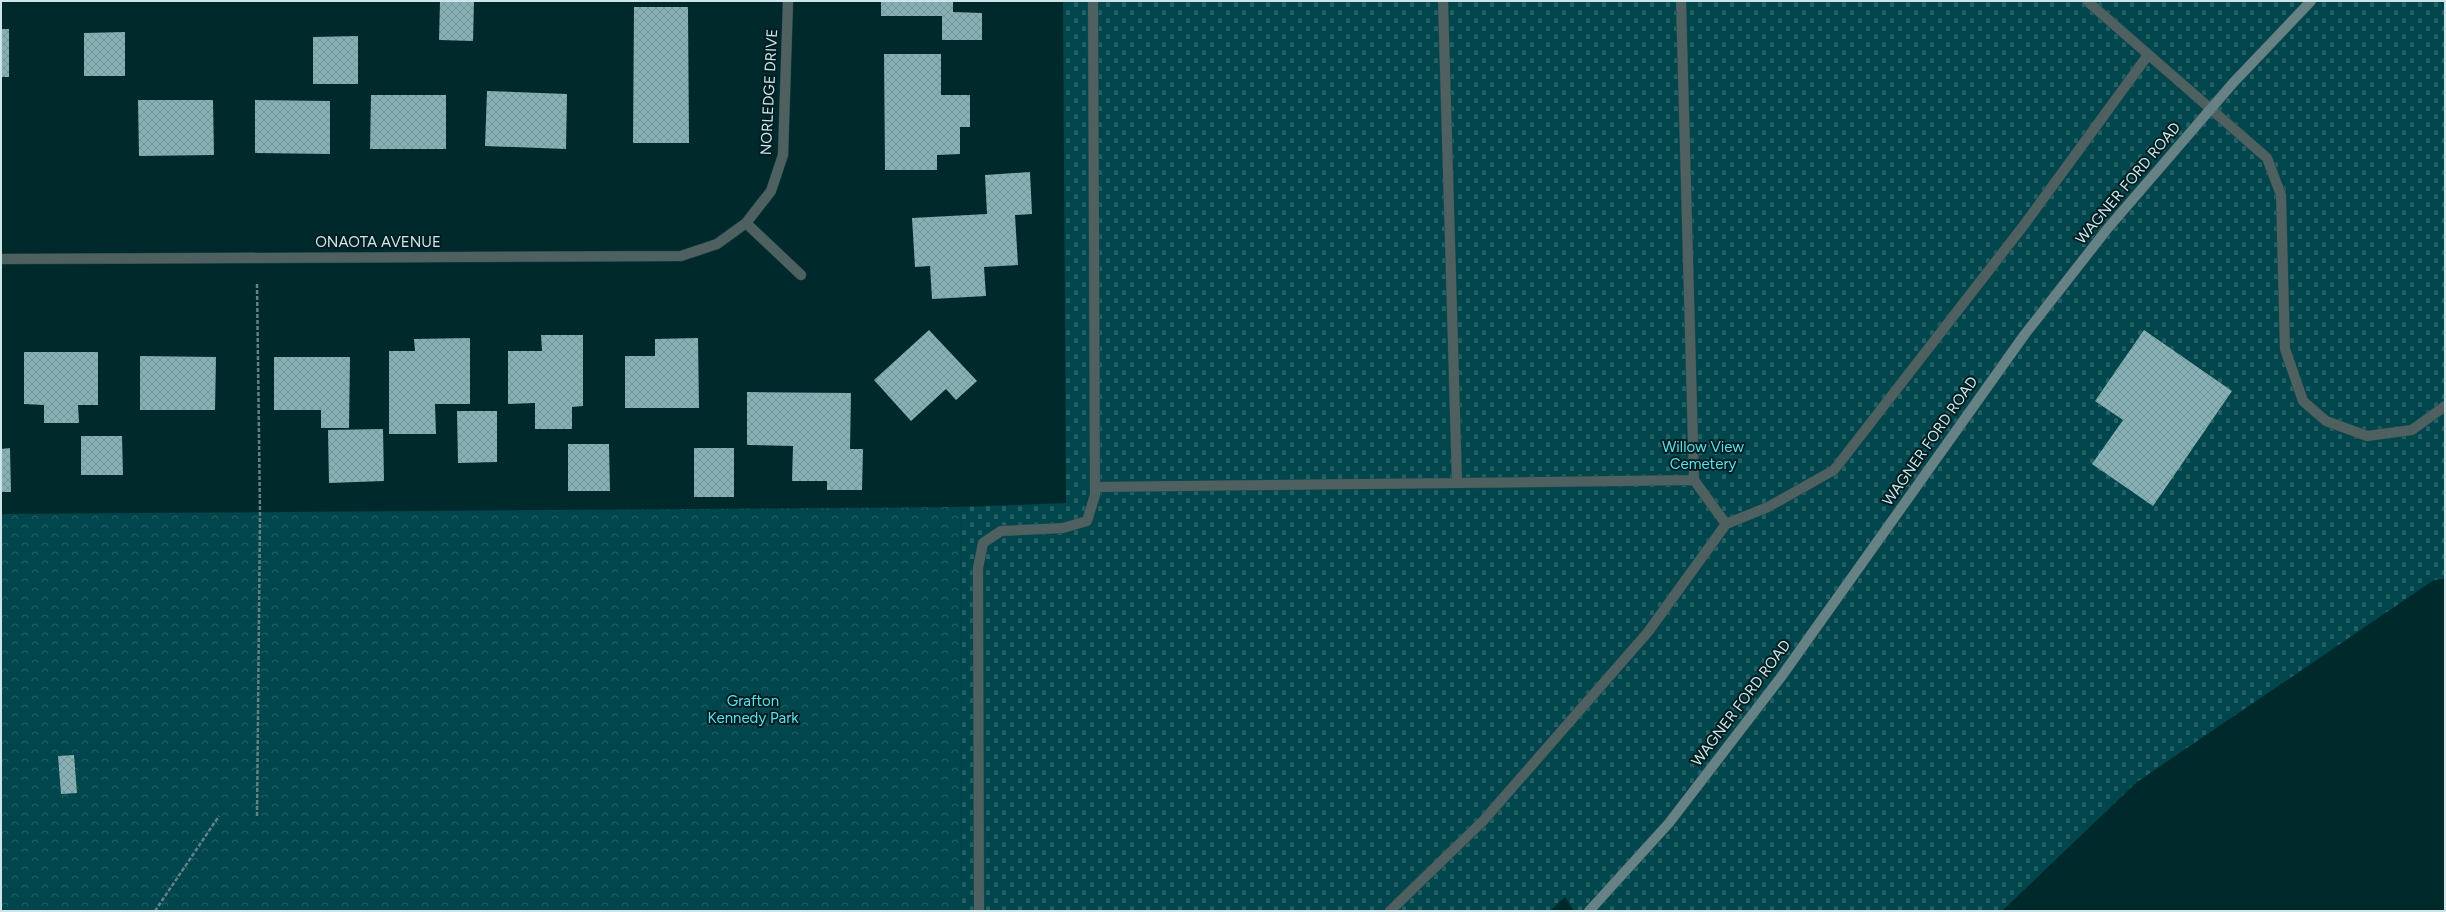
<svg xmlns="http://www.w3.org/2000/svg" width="2446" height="912" font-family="Figtree,sans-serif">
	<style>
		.cemetery { fill: url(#cemetery-stones) }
		.park { fill: url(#park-crowns) }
		.building { fill: url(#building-cross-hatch) }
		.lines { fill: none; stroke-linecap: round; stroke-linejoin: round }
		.service-casing { stroke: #21474a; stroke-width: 11 }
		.minor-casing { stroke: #21474a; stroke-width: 11 }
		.secondary-casing { stroke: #21474a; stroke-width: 11 }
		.path { stroke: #628284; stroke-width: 2.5; stroke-dasharray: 4 2; stroke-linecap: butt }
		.service { stroke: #4f6061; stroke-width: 10 }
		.minor { stroke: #4f6061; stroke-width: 10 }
		.secondary { stroke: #678285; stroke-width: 10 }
		.labels { text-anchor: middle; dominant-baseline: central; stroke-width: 4; stroke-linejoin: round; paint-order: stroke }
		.street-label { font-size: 15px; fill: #d0e5e7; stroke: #001e21 }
		.park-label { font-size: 15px; fill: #5ce1ec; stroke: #001e21 }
	</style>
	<defs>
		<pattern id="cemetery-stones" width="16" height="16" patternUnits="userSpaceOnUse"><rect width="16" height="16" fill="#00464c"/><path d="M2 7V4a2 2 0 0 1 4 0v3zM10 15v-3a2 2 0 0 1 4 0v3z" fill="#246166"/></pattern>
		<pattern id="park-crowns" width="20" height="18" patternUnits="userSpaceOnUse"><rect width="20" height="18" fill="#00464c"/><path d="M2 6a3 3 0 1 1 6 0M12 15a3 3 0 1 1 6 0" fill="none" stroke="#246166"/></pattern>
		<pattern id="building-cross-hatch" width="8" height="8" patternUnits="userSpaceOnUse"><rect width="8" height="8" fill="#86b0b4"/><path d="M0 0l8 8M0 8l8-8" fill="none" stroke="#749598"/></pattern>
	</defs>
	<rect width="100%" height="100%" fill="#00292c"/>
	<path class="cemetery" d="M1063 1H2445V579L2434 580 2137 782 2002 911H1574L1565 897 1550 911H962L960 507 1066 503Z"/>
	<path class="park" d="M960 507 962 911H1V514Z"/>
	<path class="building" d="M440 1H474L473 41 439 40Z
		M881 1H953V12L982 13V40H942V16H881Z
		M634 7H688L689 143H633Z
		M1 29H9V77H1Z
		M125 32V76H84V33Z
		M358 36V84H313V37Z
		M884 54H941V95H970V127H960V154L937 155V170H885Z
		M487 91 567 94 566 149 485 146Z
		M371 95H446V149H370Z
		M138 100H213L214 155 139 156Z
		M255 100 330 101V154L255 153Z
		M1030 172 1032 214 1015 215 1018 265 984 267 986 296 932 299 930 266 915 267 912 218 987 214 985 175Z
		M929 330 977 381 956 400 946 389 911 421 874 380Z
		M2144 330 2232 391 2153 506 2092 464 2123 420 2095 401Z
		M541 335H583V406L572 407V429H535V403L508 404V351H542Z
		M470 338V404H435L436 434H389V351H415L414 339Z
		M698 338 699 408H625V356H655V339Z
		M24 352H98V405H78L79 423H44V405L24 404Z
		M140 356 216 357 215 410H140Z
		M274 357H350L349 428H321V410H274Z
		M747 392 851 393 850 449H863L862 490H827V481H792L793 446 747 445Z
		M457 411H497V462L458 463Z
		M383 429 384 481 329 483 328 430Z
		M81 436H122L123 475H81Z
		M568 444H609L610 491H568Z
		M10 448 11 492H1V449Z
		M694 448H734V497H694Z
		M74 755 77 793 61 794 58 756Z"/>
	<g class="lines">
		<defs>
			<path id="service" d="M1681 1 1694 480
				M2087 1 2267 158 2281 195 2285 349 2303 401 2326 421 2367 436 2412 430 2445 406
				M1095 487 1457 483
				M1726 524 1768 507 1834 470 2024 225 2148 55
				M979 911 978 568 983 543 1001 531 1063 528 1087 521 1095 495 1093 1
				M1390 911 1483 821 1648 632 1726 524 1694 480 1457 483 1443 1"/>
			<path id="minor" d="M746 223 801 275
				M1 259 681 256 717 244 746 223 771 191 783 155 788 1"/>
			<path id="secondary" d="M1589 911 1669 823 1781 677 2025 334 2108 228 2233 83 2311 1"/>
		</defs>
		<use href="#service" class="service-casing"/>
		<use href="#minor" class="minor-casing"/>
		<use href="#secondary" class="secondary-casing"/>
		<path class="path" d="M257 284 260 513 257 817
			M155 911 219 816"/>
		<use href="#service" class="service"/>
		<use href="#minor" class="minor"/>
		<use href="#secondary" class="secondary"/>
	</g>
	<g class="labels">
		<g class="street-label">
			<text transform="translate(769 92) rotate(-87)">NORLEDGE DRIVE</text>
			<text transform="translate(2128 183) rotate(-50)">WAGNER FORD ROAD</text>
			<text x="378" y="242">ONAOTA AVENUE</text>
			<text transform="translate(1930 441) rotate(-55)">WAGNER FORD ROAD</text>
			<text transform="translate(1741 703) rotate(-53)">WAGNER FORD ROAD</text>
		</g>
		<g class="park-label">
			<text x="1703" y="447">Willow View<tspan x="1703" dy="17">Cemetery</tspan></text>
			<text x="753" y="701">Grafton<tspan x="753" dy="17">Kennedy Park</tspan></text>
		</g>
	</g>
	<rect width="2446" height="912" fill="none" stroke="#d0e5e7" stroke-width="4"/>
</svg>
